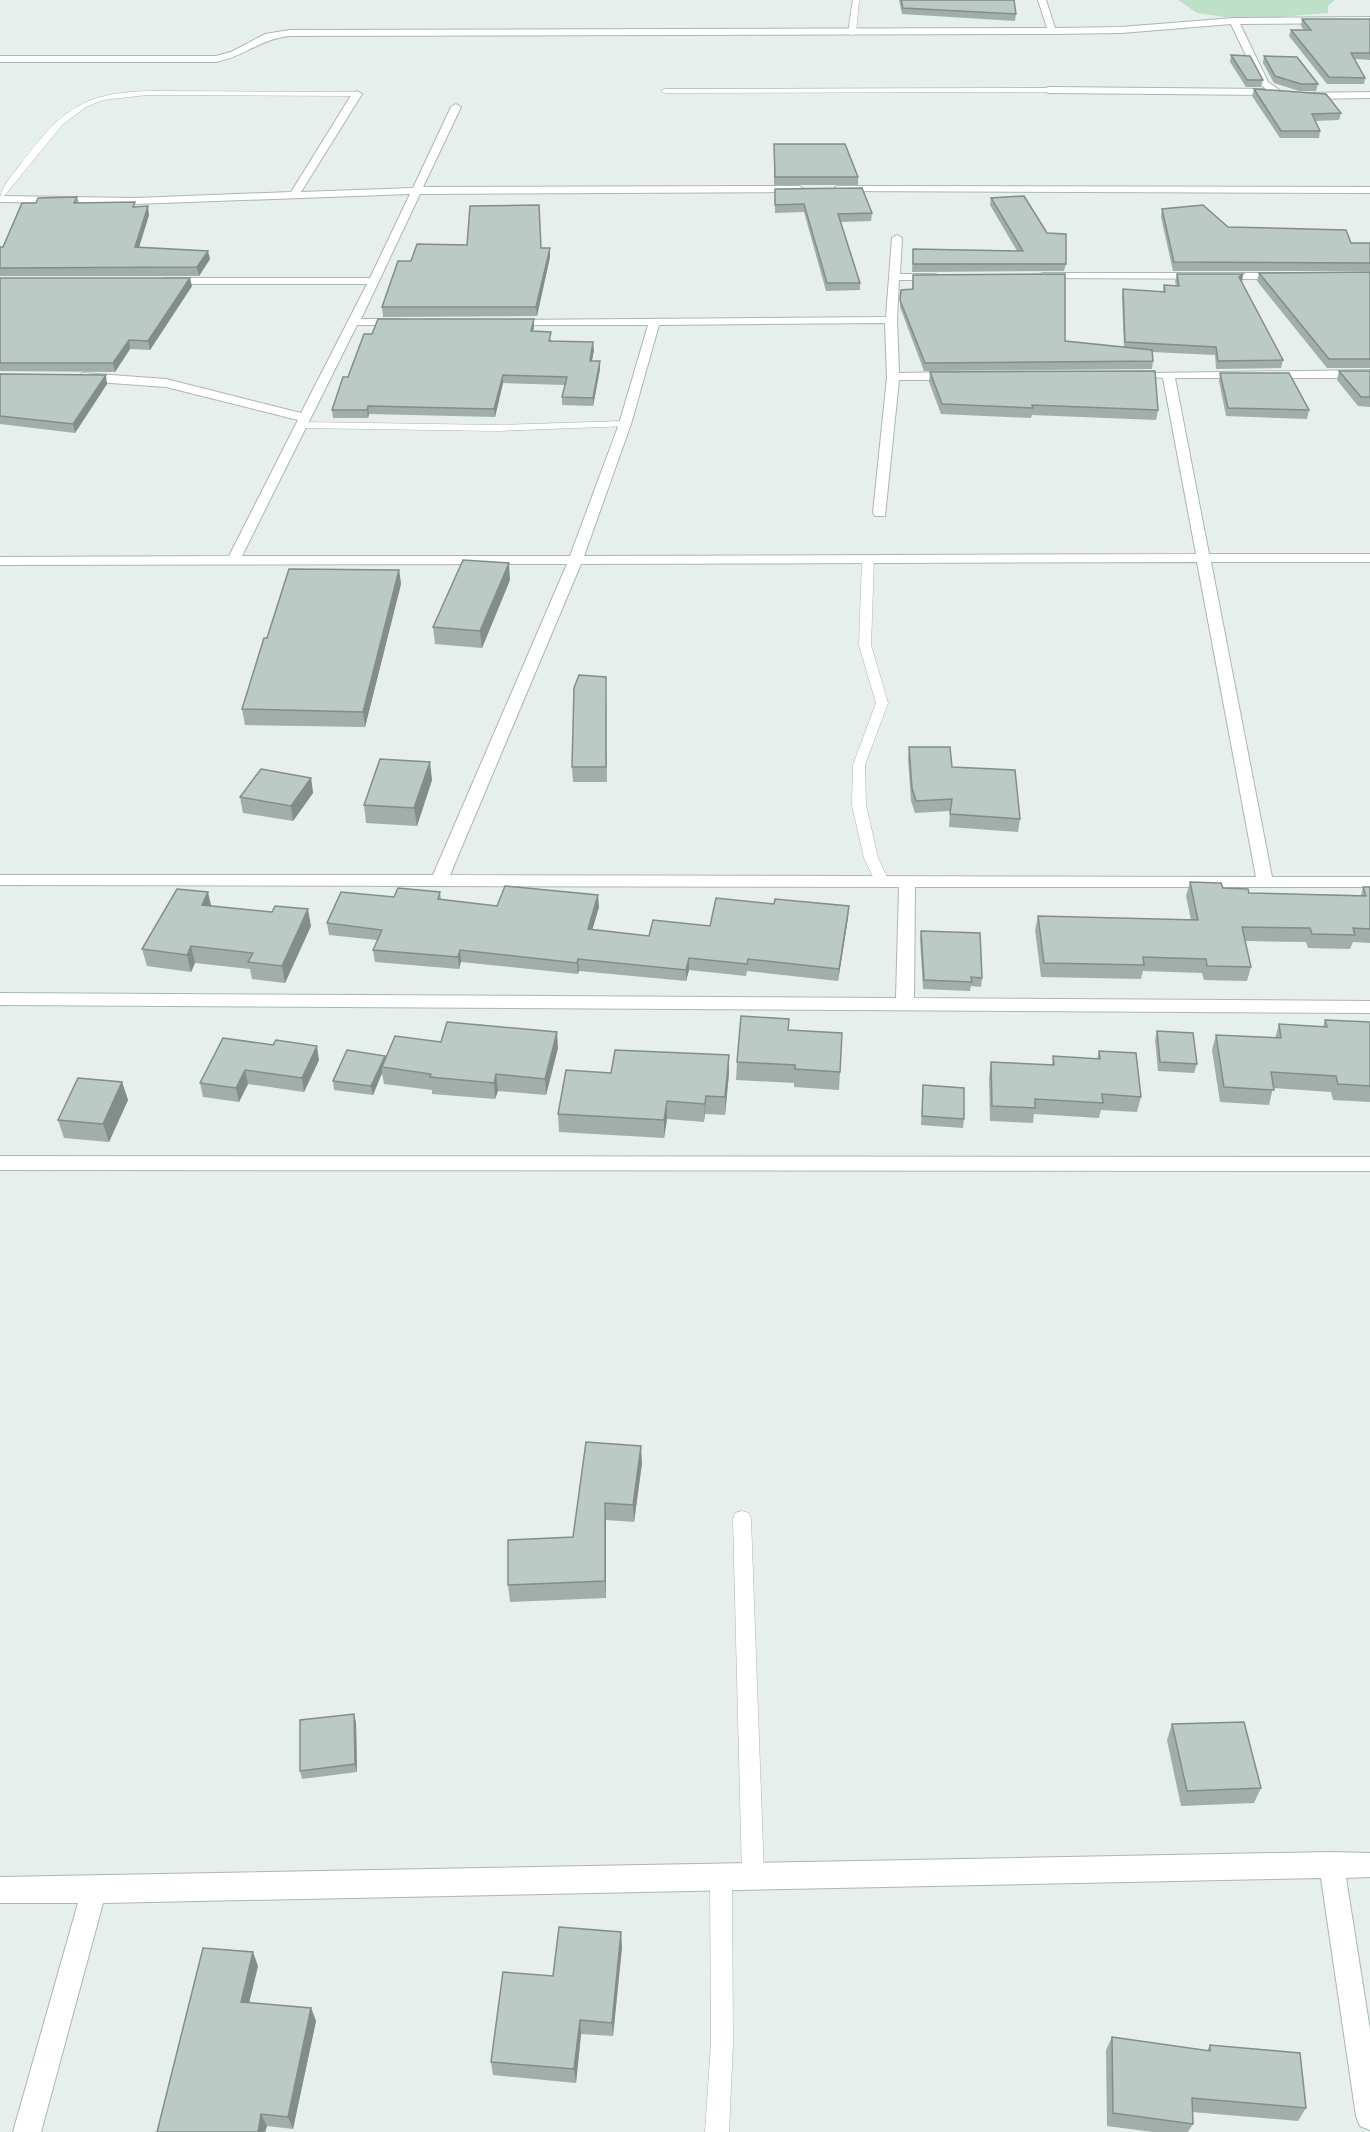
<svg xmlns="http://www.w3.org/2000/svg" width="1370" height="2132" font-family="'Alegreya Sans',sans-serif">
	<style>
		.green { fill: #bfe0c8 }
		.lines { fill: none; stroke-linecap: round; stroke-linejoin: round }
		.service-casing { stroke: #a8b8b2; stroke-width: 1 }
		.minor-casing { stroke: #a8b8b2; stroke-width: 2 }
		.service { fill: #fff; fill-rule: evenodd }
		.minor { fill: #fff; fill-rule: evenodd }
		.wall { fill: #a1aea9 }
		.shaded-wall { fill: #838d89 }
		.building { fill: #bbcac4; stroke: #838d89; stroke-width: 1.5 }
	</style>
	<rect width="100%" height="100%" fill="#e6efeb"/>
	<path class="green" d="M1178 0H1335L1328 6V13L1244 20 1197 13Z"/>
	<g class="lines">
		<defs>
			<path id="service" d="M853 0H859L856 33 852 35 848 33Z
				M1048 88 1051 92 665 93 661 91 665 89Z
				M156 91 357 92 361 94 357 96 147 95 103 100 86 107 63 124 0 201C0 187 12 176 20 165 62 109 84 91 156 91Z
				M625 421 630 424 629 426 498 431 302 428 297 425 302 422 498 425Z
				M868 556 874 559 871 645 888 703 865 765 866 805 878 858 890 883 883 887 876 883 864 858 852 805 853 765 876 703 859 645 862 559Z
				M742 1511 749 1513 751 1519 764 1876 760 1883 753 1886 746 1883 742 1876 733 1519 735 1513Z
				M721 1867 728 1870 732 1877 733 2043 729 2132H705L711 2043 710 1877 714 1870Z"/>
			<path id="minor" d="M1038 0H1046L1055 28 1121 27 1234 18 1370 17V23L1240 24 1268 82 1282 92 1277 95 1048 93 1043 90 1048 87 1266 89 1259 83 1231 24 1121 33 1052 34 290 36C262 38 243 57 216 62H0V56H216L231 52 265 34 290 30 1047 28Z
				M357 91 362 94 301 192 413 188 451 107 456 104 461 107 423 187 799 186 804 189 799 192 420 194 361 319H400L406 322 400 325H357L242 556H570L619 424 648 325H509L505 324V320L886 317 892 238 897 235 902 238 900 274H936L941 277 936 280H899L897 320 899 373 954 372 960 376 954 380H899L885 516H875L873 513 887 377 885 323 659 325 631 424 584 556 1196 554 1163 378 1152 377V373L1370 370V378H1175L1209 554H1370V562H1211L1272 877H1370V887H915L914 998 1370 1001V1013L0 1005V993L896 998 899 887 0 885V875H433L567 564 0 565V557L229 556 298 420 166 387 83 381 77 377 83 373 166 379 301 413 367 284H166L161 281 166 278H370L410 194 135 204 0 202V196L135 198 291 192 352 94ZM1197 562 1256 877 450 875 581 564Z
				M1370 92V98L1305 99 1300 96 1305 93Z
				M839 186 1370 187V193L835 191V187Z
				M1042 273H1281L1286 276 1281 279 1038 278 1037 276Z
				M0 1156 1370 1157V1171L0 1170Z
				M1331 1852 1370 1853V1877L1346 1878 1370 2030V2130L1360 2126 1356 2116 1321 1878 103 1903 41 2132H13L78 1903H0V1877Z"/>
		</defs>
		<use href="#service" class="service-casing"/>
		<use href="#minor" class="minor-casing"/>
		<use href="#service" class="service"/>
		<use href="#minor" class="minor"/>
	</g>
	<path class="wall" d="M899 0H1014L1016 14 1015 21 902 14Z
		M1302 19H1370V60L1355 59 1365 78 1364 84H1327L1289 36 1291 30H1304L1301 26Z
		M1231 55 1263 80 1261 87H1246L1230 62Z
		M1264 56 1318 84 1316 91H1299L1274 83 1263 63Z
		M1254 89 1341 113 1339 120 1315 121 1320 131 1319 138H1280L1252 96Z
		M774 144 858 177V185H774Z
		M775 189 872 213 871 221 840 222 860 283V290L826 291 804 212 775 213Z
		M77 197 79 203 136 207 149 215 139 248 210 259 199 276H0V247H3L36 203Z
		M991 198 1066 264 1064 271 912 272 913 249 1017 251 990 205Z
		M1162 209 1228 227 1351 243H1370V271H1173L1161 217Z
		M541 248 550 257 537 316 383 317 382 307 411 261Z
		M1370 272V368H1327L1257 281 1259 273Z
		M1177 274H1243L1241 282 1283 360 1281 368 1216 369 1215 355 1152 352 1153 361 1152 369 924 371 900 307 901 290 912 289 913 275 1065 341 1124 347 1122 297 1123 289 1163 292 1164 285H1176L1175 282Z
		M0 278 192 286 150 350 130 349 115 372 0 371Z
		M534 327 533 332 552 340V341L594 350 592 361H600V369L593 406 562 405V397L565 385 503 383 495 417 369 414 368 418H333L332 410 348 377Z
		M1339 371H1370V407L1358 406 1337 380Z
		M930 372 1158 410 1156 420 1032 415 1031 418 941 414 929 382Z
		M1220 373 1309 410 1307 419 1226 416 1219 381Z
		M0 374 107 384 75 433 0 424Z
		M399 570 401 584 365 727 245 725 242 709 267 638Z
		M510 580 482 648 435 644 433 627Z
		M606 692 607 782H573L572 767Z
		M909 747 952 767 1020 819 1018 832 949 827 950 811 915 813 911 801 908 759Z
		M311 778 313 793 293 821 243 813 240 797Z
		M432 780 417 826 366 823 364 805Z
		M1190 882 1249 893 1361 895 1363 887H1370V943L1353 942 1350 949 1308 948 1306 942 1245 941 1251 967 1247 981 1204 980 1202 973 1143 971 1141 979 1041 977 1035 930 1038 916 1191 920 1186 896Z
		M440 892 441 900 497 906 599 907 592 930 649 936 710 926 848 918 838 981 747 971 746 976 689 970 686 981 579 971 578 974 461 962 459 969 375 962 373 950 377 940 329 935 327 923 394 897Z
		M211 906 311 926 285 983 252 979 250 969 195 963 191 972 147 966 142 949Z
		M921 931 982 978 981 987 971 986 970 991 923 989 920 940Z
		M1325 1020 1370 1022V1102L1333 1100 1331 1092 1273 1088 1269 1105 1220 1102 1212 1050 1216 1035 1275 1038 1279 1024 1323 1027Z
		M789 1030 840 1072 839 1090 794 1087V1083L736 1080 737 1062Z
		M1157 1031 1197 1064 1194 1073 1158 1071 1155 1040Z
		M441 1042 558 1048 546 1095 498 1091 495 1099 432 1094V1090L384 1084 382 1073 373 1095 334 1090 333 1081 385 1056V1059Z
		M273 1045 319 1060 304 1092 248 1084 239 1102 203 1097 200 1083Z
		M1099 1051 1141 1097 1137 1112 1101 1110 1099 1118 1034 1114 1033 1123 990 1121 989 1077 991 1062 1052 1065 1053 1056 1097 1059Z
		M729 1055V1073L725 1115 705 1114 704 1122 667 1119 664 1138 559 1132 558 1114 611 1073Z
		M122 1082 128 1100 109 1142 64 1138 58 1120Z
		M923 1085 964 1119 963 1128 921 1125Z
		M642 1463 634 1522 606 1520V1598L510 1602 508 1585 573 1537Z
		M356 1722 357 1772 302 1779 300 1771Z
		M1172 1724 1261 1788 1254 1803 1181 1806 1167 1740Z
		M622 1947 613 2036 581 2034 576 2083 493 2075 491 2062 553 1976Z
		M258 1966 249 2003 311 2008 316 2021 293 2129 267 2126 265 2132H157Z
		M1112 2037 1207 2051 1210 2045 1306 2108 1298 2121 1192 2112 1193 2124 1188 2132H1153L1107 2126 1106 2050Z"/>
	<path class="shaded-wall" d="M148 206 149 215 136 256 135 247Z
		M550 248V257L537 316 536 307Z
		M208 251 210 259 199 276 197 267Z
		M1243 274 1242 282 1237 285 1239 277Z
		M190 278 192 286 150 350 148 341Z
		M534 319V327L531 339V331Z
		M129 340 130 349 115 372 113 363Z
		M593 342 594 350 590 369V361Z
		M600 361V369L593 406V398Z
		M106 375 107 384 75 433 73 424Z
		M503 375V383L495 417 494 409Z
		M368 406 369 414 368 418 367 410Z
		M509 563 510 580 482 648 480 631Z
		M399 570 401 584 365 727 363 712Z
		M430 762 432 780 417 826 414 808Z
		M311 778 313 793 293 821 291 806Z
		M208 892 212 909 202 905Z
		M598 895 599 907 589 941 588 929Z
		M849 906 848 918 838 981 839 969Z
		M308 909 311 926 285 983 282 966Z
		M191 946 195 963 191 972 187 955Z
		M460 950 461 962 459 969 458 957Z
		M689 958V970L686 981V970Z
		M578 959 579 971 578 974 577 963Z
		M557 1032 558 1048 546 1095 545 1079Z
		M317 1046 319 1060 304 1092 302 1078Z
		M729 1055V1073L725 1115V1097Z
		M385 1056 386 1065 382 1067V1073L373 1095 371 1086Z
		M245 1070 248 1084 239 1102 236 1088Z
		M496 1074 498 1091 495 1099 494 1083Z
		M122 1082 128 1100 109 1142 103 1124Z
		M706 1096 705 1114 704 1122 705 1104Z
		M667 1101V1119L664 1138V1120Z
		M641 1446 642 1463 634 1522 633 1505Z
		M605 1503 606 1520V1598L605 1581Z
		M354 1714 356 1722 357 1772 355 1764Z
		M621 1932 622 1947 613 2036 612 2023Z
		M253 1952 258 1966 246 2015 241 2002Z
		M311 2008 316 2021 293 2129 288 2117Z
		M580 2020 581 2034 576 2083 574 2069Z
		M261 2114 267 2126 265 2132H258Z"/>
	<path class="building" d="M901 0H1014L1016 14 903 8Z
		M1302 19H1370V53H1351L1365 78 1329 77 1291 30H1311Z
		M1231 55 1250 56 1263 80H1247Z
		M1264 56 1297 57 1318 84H1301L1275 76Z
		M1254 89 1326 94 1341 113 1312 114 1320 131H1281Z
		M774 144H845L858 177H775Z
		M862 188 872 213 838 214 860 283H827L804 204 775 205V189Z
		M1024 196 1047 233 1066 234V264H913V249L1023 251 991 198Z
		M77 197 74 203 135 202 133 207 148 206 135 247 208 251 197 267 0 268V247H3L22 203H36L38 198Z
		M539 205 541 248H550L536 307H382L398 261H411L417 244 467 245 470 206Z
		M1203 205 1228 227 1346 230 1351 243H1370V263L1174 262 1162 209Z
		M1370 272V359H1329L1259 273Z
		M1065 274V341L1152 350 1153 361 925 363 900 300 901 290 913 289V275Z
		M1177 274H1243L1239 277 1283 360 1218 361 1216 347 1125 342 1123 289 1165 292 1164 285 1179 286Z
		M0 278H190L148 341 129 340 113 363H0Z
		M378 319H534L531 331 551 332 549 341 593 342 590 361H600L593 398 562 397 567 377 503 375 494 409 368 406 367 410H332L343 377H348L364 334H372Z
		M1155 371 1158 410 1032 405 1033 408 942 404 930 372Z
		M1339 371H1370V397H1361Z
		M1220 373H1289L1309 410 1228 408Z
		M0 374 106 375 73 424 0 416Z
		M463 560 509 563 480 631 433 627Z
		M289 569 399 570 363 712 242 709 264 638H267Z
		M579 675 606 677V767H572L574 688Z
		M909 747H950L952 767 1015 770 1020 819 950 814 952 799 916 801 912 788Z
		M380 759 430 762 414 808 364 805Z
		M261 769 311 778 291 806 240 797Z
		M1190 882 1221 883 1223 888 1248 889 1249 893 1366 896 1363 887H1370V929L1353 928 1355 935 1312 934 1310 928 1242 927 1251 967 1207 966 1206 959 1143 957 1144 965 1044 963 1038 916 1198 920Z
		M505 886 598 895 588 929 649 936 653 920 710 926 716 898 774 904 775 899 849 906 839 969 748 959 747 964 689 958 686 970 578 959 577 963 460 950 458 957 373 950 382 930 327 923 341 892 394 897 398 888 440 892 438 899 497 906Z
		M177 889 208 892 202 905 272 912 275 906 308 909 282 966 248 962 253 953 191 946 187 955 142 949Z
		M921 931 980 933 982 978 971 977 972 982 924 980Z
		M741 1016 789 1019 788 1030 842 1033 840 1072 795 1069V1065L737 1062Z
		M1325 1020 1370 1022V1086L1338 1084 1336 1076 1271 1072 1274 1090 1224 1087 1216 1035 1281 1038 1279 1024 1327 1027Z
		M447 1022 557 1032 545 1079 496 1074 494 1083 430 1077 431 1074 382 1067 395 1036 441 1042Z
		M1157 1031 1193 1033 1197 1064 1160 1062Z
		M223 1038 273 1045 276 1040 317 1046 302 1078 245 1070 236 1088 200 1083Z
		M347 1050 385 1056 371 1086 333 1081Z
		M615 1050 729 1055 725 1097 706 1096 705 1104 667 1101 664 1120 558 1114 566 1070 611 1073Z
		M1099 1051 1136 1053 1141 1097 1102 1094 1103 1103 1035 1099V1108L992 1106 991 1062 1054 1065 1053 1056 1100 1059Z
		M78 1078 122 1082 103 1124 58 1120Z
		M923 1085 964 1088V1119L922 1116Z
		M586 1442 641 1446 633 1505 605 1503V1581L508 1585V1540L573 1537Z
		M354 1714 355 1764 300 1771V1720Z
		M1244 1722 1261 1788 1187 1791 1172 1724Z
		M559 1927 621 1932 612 2023 580 2020 574 2069 491 2062 503 1972 553 1976Z
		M203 1948 253 1952 241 2002 311 2008 288 2117 261 2114 258 2132H157Z
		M1112 2037 1210 2051V2045L1300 2053 1306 2108 1192 2098 1193 2124 1113 2113Z"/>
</svg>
